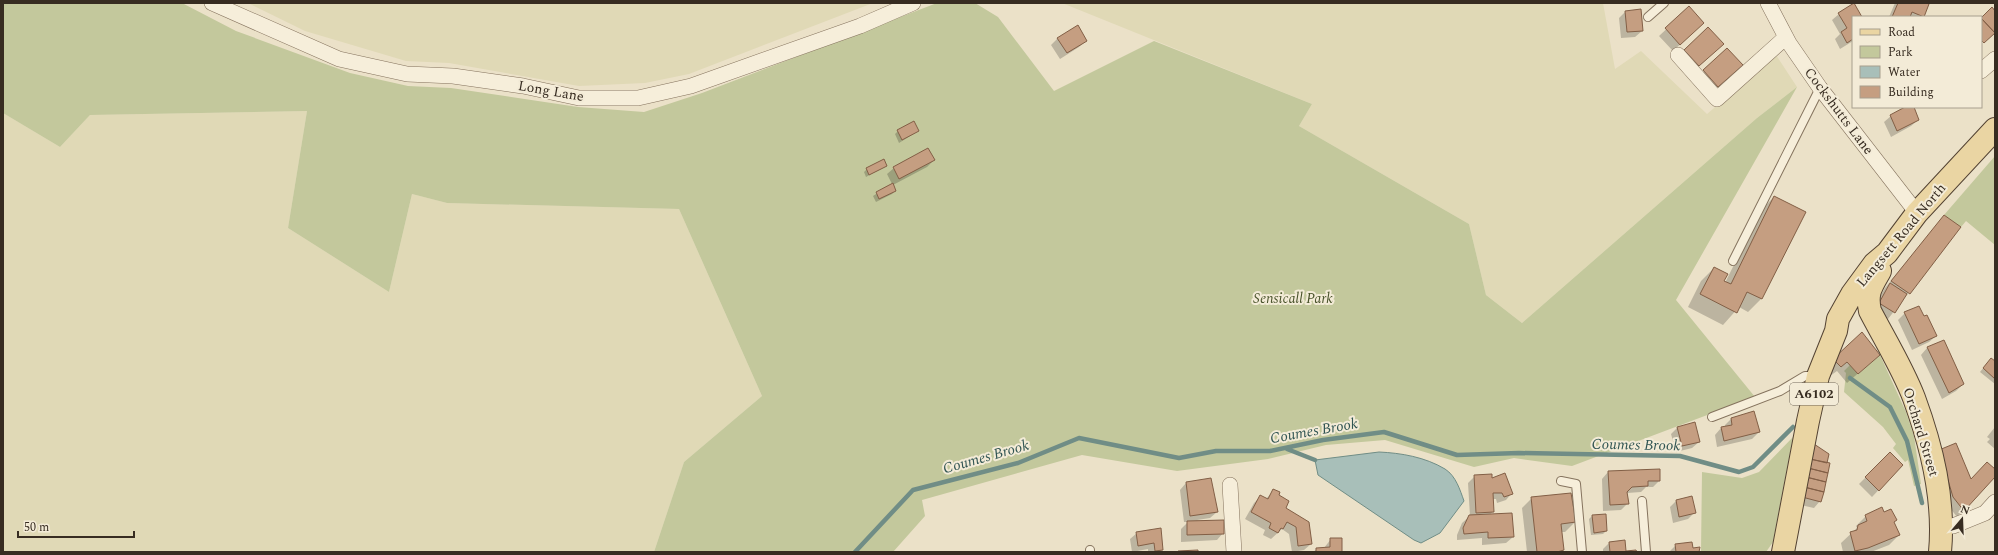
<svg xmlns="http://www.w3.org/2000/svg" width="1998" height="555" font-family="Spectral,serif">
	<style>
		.farmland { fill: #e0d9b6 }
		.green { fill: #c3c89c }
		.water { fill: #a8bfb9; stroke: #708d86 }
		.shadow { fill: #0003 }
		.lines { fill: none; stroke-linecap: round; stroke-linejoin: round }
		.stream { stroke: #708d86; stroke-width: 4.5 }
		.building { fill: #c59e81; stroke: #825f46 }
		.service-casing { stroke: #85735e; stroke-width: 10 }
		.minor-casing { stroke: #85735e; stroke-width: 16 }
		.primary-casing { stroke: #534232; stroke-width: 24 }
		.service { stroke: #f6eeda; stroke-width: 8 }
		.minor { stroke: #f6eeda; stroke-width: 15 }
		.primary { stroke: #ead5a3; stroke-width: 22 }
		.labels { text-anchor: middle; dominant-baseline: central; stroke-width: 4; stroke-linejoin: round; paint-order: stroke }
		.shield { fill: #f3ebd7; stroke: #6f6558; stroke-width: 1 }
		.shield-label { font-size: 13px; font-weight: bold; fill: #372c21 }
		.street-label { font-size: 14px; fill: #372c21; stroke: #f3ebd7 }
		.park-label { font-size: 14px; font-style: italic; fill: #475129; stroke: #f3ebd7 }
		.water-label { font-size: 15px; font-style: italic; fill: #315553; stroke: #f3ebd7 }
	</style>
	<rect width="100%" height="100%" fill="#ebe1c8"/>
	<path class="farmland" d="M248 3H873L689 74 645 83 579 86 449 63 406 61 305 31Z
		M1062 3H1603L1615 69 1641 51 1707 114 1776 55 1797 87 1757 118 1522 323 1486 295 1469 224 1299 126 1312 104Z
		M307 111 288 228 389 292 412 194 447 203 679 209 762 396 684 462 654 552H3V113L60 147 90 115Z"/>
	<path class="green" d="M3 3H182L236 31 350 73 408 86 451 88 578 107 644 112 702 93 937 3H975L998 17 1054 91 1154 41 1312 104 1299 126 1469 224 1486 295 1522 323 1757 118 1797 87 1676 300 1755 397 1572 466 1514 458 1474 467 1385 440 1326 445 1268 459 1177 471 1082 455 922 500 925 516 893 552H654L684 462 762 396 679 209 447 203 412 194 389 292 288 228 307 111 90 115 60 147 3 113Z
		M1995 156V245L1966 221 1961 227 1944 215Z
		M1880 355 1906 412 1914 436 1921 484 1914 486 1908 460 1905 462 1893 448 1896 444 1883 427 1844 392 1846 373 1844 371 1850 365 1858 374Z
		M1793 437 1773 542 1766 552H1701L1702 472 1742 478 1759 472Z"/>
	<path class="water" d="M1379 452C1401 453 1425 457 1445 469 1456 476 1460 490 1464 501L1440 533 1421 543 1414 540 1318 475 1315 460Z"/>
	<path class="shadow" d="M1895 3H1924L1927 5 1922 17H1889Z
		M1689 8 1697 29 1673 51 1659 36Z
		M1625 12 1642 31 1635 37 1621 38 1619 18Z
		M1839 14 1861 17H1853V41L1840 49 1835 39 1840 34 1832 20Z
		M1058 38 1086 41 1079 47 1060 59 1051 45Z
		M1727 49 1735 71 1711 93 1697 78Z
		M1684 50 1716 51 1692 72 1678 57Z
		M1907 107H1913L1918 120 1911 126 1891 137 1884 122 1891 116Z
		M898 131H918L899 143 895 134Z
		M934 160 927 167 893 185 895 191 892 194 876 202 873 196 892 184 887 174 894 168Z
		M886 166 866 177 864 172 867 169Z
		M1774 197 1805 212 1761 299 1748 312 1739 307 1723 325 1688 307 1701 281 1714 268 1722 282 1725 283 1761 210Z
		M1944 216 1960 227 1888 319 1873 309 1885 288Z
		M1905 313 1936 336 1929 342 1912 350 1898 320Z
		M1944 341 1963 384 1956 391 1942 399 1921 355 1927 348Z
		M1879 355 1847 383 1837 371 1830 376 1824 369 1834 359Z
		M1988 362 1995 363V384L1980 372Z
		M1731 419 1759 432 1752 439 1717 447 1715 435 1721 428 1725 427V425Z
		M1995 427V449L1987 442 1990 439 1987 437Z
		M1677 428 1699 442 1692 448 1676 452 1671 434Z
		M1814 445 1820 501 1814 508 1796 504Z
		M1890 453 1902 465 1872 497 1859 484Z
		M1933 458 1970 481 1995 470V476L1957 517 1947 504Z
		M1608 472 1659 481 1653 487H1646L1641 492 1627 493 1628 503 1621 510 1603 511 1602 479Z
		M1475 476 1491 480 1512 493 1506 500 1497 503 1496 499H1492L1493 512 1489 515 1513 537 1506 543 1482 545V538L1457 540V535L1462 523 1470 516 1468 483Z
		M1186 483 1217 512 1210 518 1197 520 1223 533 1217 540 1181 542V529L1188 522H1184L1180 490Z
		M1274 490 1284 509 1311 544 1304 550 1292 552 1289 534 1282 529 1271 539 1263 535 1265 530 1245 519 1254 503 1261 496 1266 499Z
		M1532 498 1575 522 1565 532H1561L1563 550 1561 552H1527L1522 508Z
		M1691 498 1695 512 1688 519 1673 523 1670 507 1676 501Z
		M1884 514 1893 522 1899 535 1889 545 1871 552H1843L1841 543 1857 528 1856 526 1866 516Z
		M1592 516 1606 531 1603 534 1591 535 1589 519Z
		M1160 529 1162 550 1160 552H1148V549L1132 552 1130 539 1137 533Z
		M1331 539 1341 552H1313L1317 549 1324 548Z
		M1609 543 1625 552H1636H1603V549Z
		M1676 545 1692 549 1698 552H1669Z"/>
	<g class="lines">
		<path class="stream" d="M1850 378 1890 407 1907 441 1922 503
			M1287 449 1315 460
			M855 552 913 490 1018 463 1079 438 1179 458 1216 451H1270L1323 440 1384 432 1457 455 1519 453 1680 456 1739 472 1753 467 1793 427"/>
	</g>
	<path class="building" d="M1854 3 1862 17H1853V39L1847 43 1841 32 1847 28 1838 13Z
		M1898 3H1926L1929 4 1924 17 1912 12 1910 17H1892Z
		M1689 6 1704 23 1680 45 1665 28Z
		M1992 7 1995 11V33L1981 18Z
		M1641 9 1643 31 1627 32 1625 11Z
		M1981 18 1995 33 1984 43 1981 40Z
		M1078 25 1087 41 1067 53 1057 38Z
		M1708 27 1724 44 1699 66 1684 50Z
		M1727 48 1743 65 1718 87 1703 70Z
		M1905 107H1914L1919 120 1897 131 1890 115Z
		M914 121 919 131 902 140 897 130Z
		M928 148 935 160 899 179 893 167Z
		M884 159 887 166 869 175 866 168Z
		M893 183 896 191 879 199 876 192Z
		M1774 196 1806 212 1762 299 1747 292 1737 313 1700 294 1714 267 1728 274 1724 281 1731 284Z
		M1944 215 1961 227 1910 294 1891 281Z
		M1890 283 1907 294 1895 313 1879 303Z
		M1919 306 1924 316 1927 315 1937 336 1919 344 1904 312Z
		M1862 332 1880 355 1858 374 1847 362 1841 367 1833 359Z
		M1944 340 1964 384 1949 393 1927 347Z
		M1991 358 1995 361V379L1983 368Z
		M1754 411 1760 432 1724 441 1721 427 1732 425 1731 418Z
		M1695 422 1700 442 1682 446 1677 427Z
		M1956 443 1971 479 1987 462 1995 469V477L1964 511 1953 497 1939 450Z
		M1814 444 1829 454 1827 463 1810 459Z
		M1890 452 1903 465 1879 491 1865 477Z
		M1810 459 1830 463 1828 473 1808 468Z
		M1808 468 1828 473 1826 482 1806 477Z
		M1660 469V481H1648V486L1632 487 1627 492 1629 504 1610 505 1608 471Z
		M1505 473 1513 494 1504 497 1502 493H1493L1494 512 1476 513 1474 475 1492 474V478Z
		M1806 477 1826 482 1824 492 1804 487Z
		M1211 478 1218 512 1190 516 1186 482Z
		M1804 487 1824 492 1821 502 1802 497Z
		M1273 489 1280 492 1279 495 1289 501 1286 508 1309 522 1312 544 1298 546 1296 527 1287 522 1283 529 1281 528 1278 533 1269 528 1271 523 1251 512 1260 495 1268 499Z
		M1571 493 1576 522 1561 524 1564 550 1557 552H1537L1531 497Z
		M1692 496 1696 513 1679 517 1676 500Z
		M1882 507 1884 512 1891 509 1897 520 1894 522 1900 535 1868 548 1855 551 1850 532 1857 530 1858 525 1867 521 1865 515Z
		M1512 513 1514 537 1488 538V532L1464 534 1463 528 1469 515Z
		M1606 514 1607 531 1594 533 1592 515Z
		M1224 520V534L1187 535V521Z
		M1161 528 1163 550 1155 551 1154 543 1138 546 1136 532Z
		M1330 538H1342V552H1316V548L1330 547Z
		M1625 540 1626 551 1636 550 1637 552H1610L1609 542Z
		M1692 542 1693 548 1700 547 1699 552H1676L1675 544Z
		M1198 550V552H1178V551Z"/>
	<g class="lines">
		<defs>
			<path id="service" d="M1648 17 1664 3
				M1733 261 1820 88
				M1712 417 1780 391 1805 376H1818
				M1561 481 1576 484 1582 552
				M1642 501 1646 552
				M1090 552V550"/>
			<path id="minor" d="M212 3 339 59 407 74 453 76 523 86 579 98H638L691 86 860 26 913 3
				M1768 3 1789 43 1820 88 1917 213
				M1678 55 1717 99 1786 37
				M1981 71 1995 59
				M1230 485 1234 552
				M1943 527 1953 526 1985 513 1995 502"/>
			<path id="primary" d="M1880 271C1871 287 1866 293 1870 311 1884 338 1903 369 1914 398 1932 447 1945 499 1940 552
				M1783 552 1808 421 1818 376 1836 331 1838 319 1852 294 1874 264 1887 253 1917 213 1995 129"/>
		</defs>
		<use href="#service" class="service-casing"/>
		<use href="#minor" class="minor-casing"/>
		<use href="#primary" class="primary-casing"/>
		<use href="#service" class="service"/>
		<use href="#minor" class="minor"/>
		<use href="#primary" class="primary"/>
	</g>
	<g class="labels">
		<rect class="shield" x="1790" y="383" width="48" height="22" rx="3"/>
		<g class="shield-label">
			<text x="1814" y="394">A6102</text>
		</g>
		<g class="street-label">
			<text transform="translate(551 91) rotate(10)">Long Lane</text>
			<text transform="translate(1839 111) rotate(53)">Cockshutts Lane</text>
			<text transform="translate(1901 235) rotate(-50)">Langsett Road North</text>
			<text transform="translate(1921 432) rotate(73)">Orchard Street</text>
		</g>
		<g class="park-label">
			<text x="1293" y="298">Sensicall Park</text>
		</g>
		<g class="water-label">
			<text transform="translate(1314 431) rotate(-10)">Coumes Brook</text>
			<text transform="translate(1636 445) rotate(1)">Coumes Brook</text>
			<text transform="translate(986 457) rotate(-16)">Coumes Brook</text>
		</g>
	</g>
	<rect width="1998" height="555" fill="none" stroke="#372c21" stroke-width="8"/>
	<rect x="1852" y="16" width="130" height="92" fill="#f3ebd7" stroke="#a89f8e"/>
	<rect x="1860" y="29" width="20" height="6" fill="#ead5a3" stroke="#a89f8e"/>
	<text x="1888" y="36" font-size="12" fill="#372c21">Road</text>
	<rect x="1860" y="46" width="20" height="12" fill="#c3c89c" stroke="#a89f8e"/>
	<text x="1888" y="56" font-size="12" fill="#372c21">Park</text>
	<rect x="1860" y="66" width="20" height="12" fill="#a8bfb9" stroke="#a89f8e"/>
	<text x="1888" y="76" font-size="12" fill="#372c21">Water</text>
	<rect x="1860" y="86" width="20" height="12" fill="#c59e81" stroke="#a89f8e"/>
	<text x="1888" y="96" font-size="12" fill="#372c21">Building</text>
	<g transform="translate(1962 519) rotate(19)" stroke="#f3ebd7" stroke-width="3" paint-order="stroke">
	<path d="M0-3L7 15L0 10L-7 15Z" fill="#372c21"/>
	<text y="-6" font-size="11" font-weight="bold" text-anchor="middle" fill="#372c21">N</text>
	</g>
	<path d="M18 531v6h116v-6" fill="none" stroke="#372c21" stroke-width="2"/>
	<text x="24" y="531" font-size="12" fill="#372c21" stroke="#f3ebd7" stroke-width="3" paint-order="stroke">50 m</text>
</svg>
